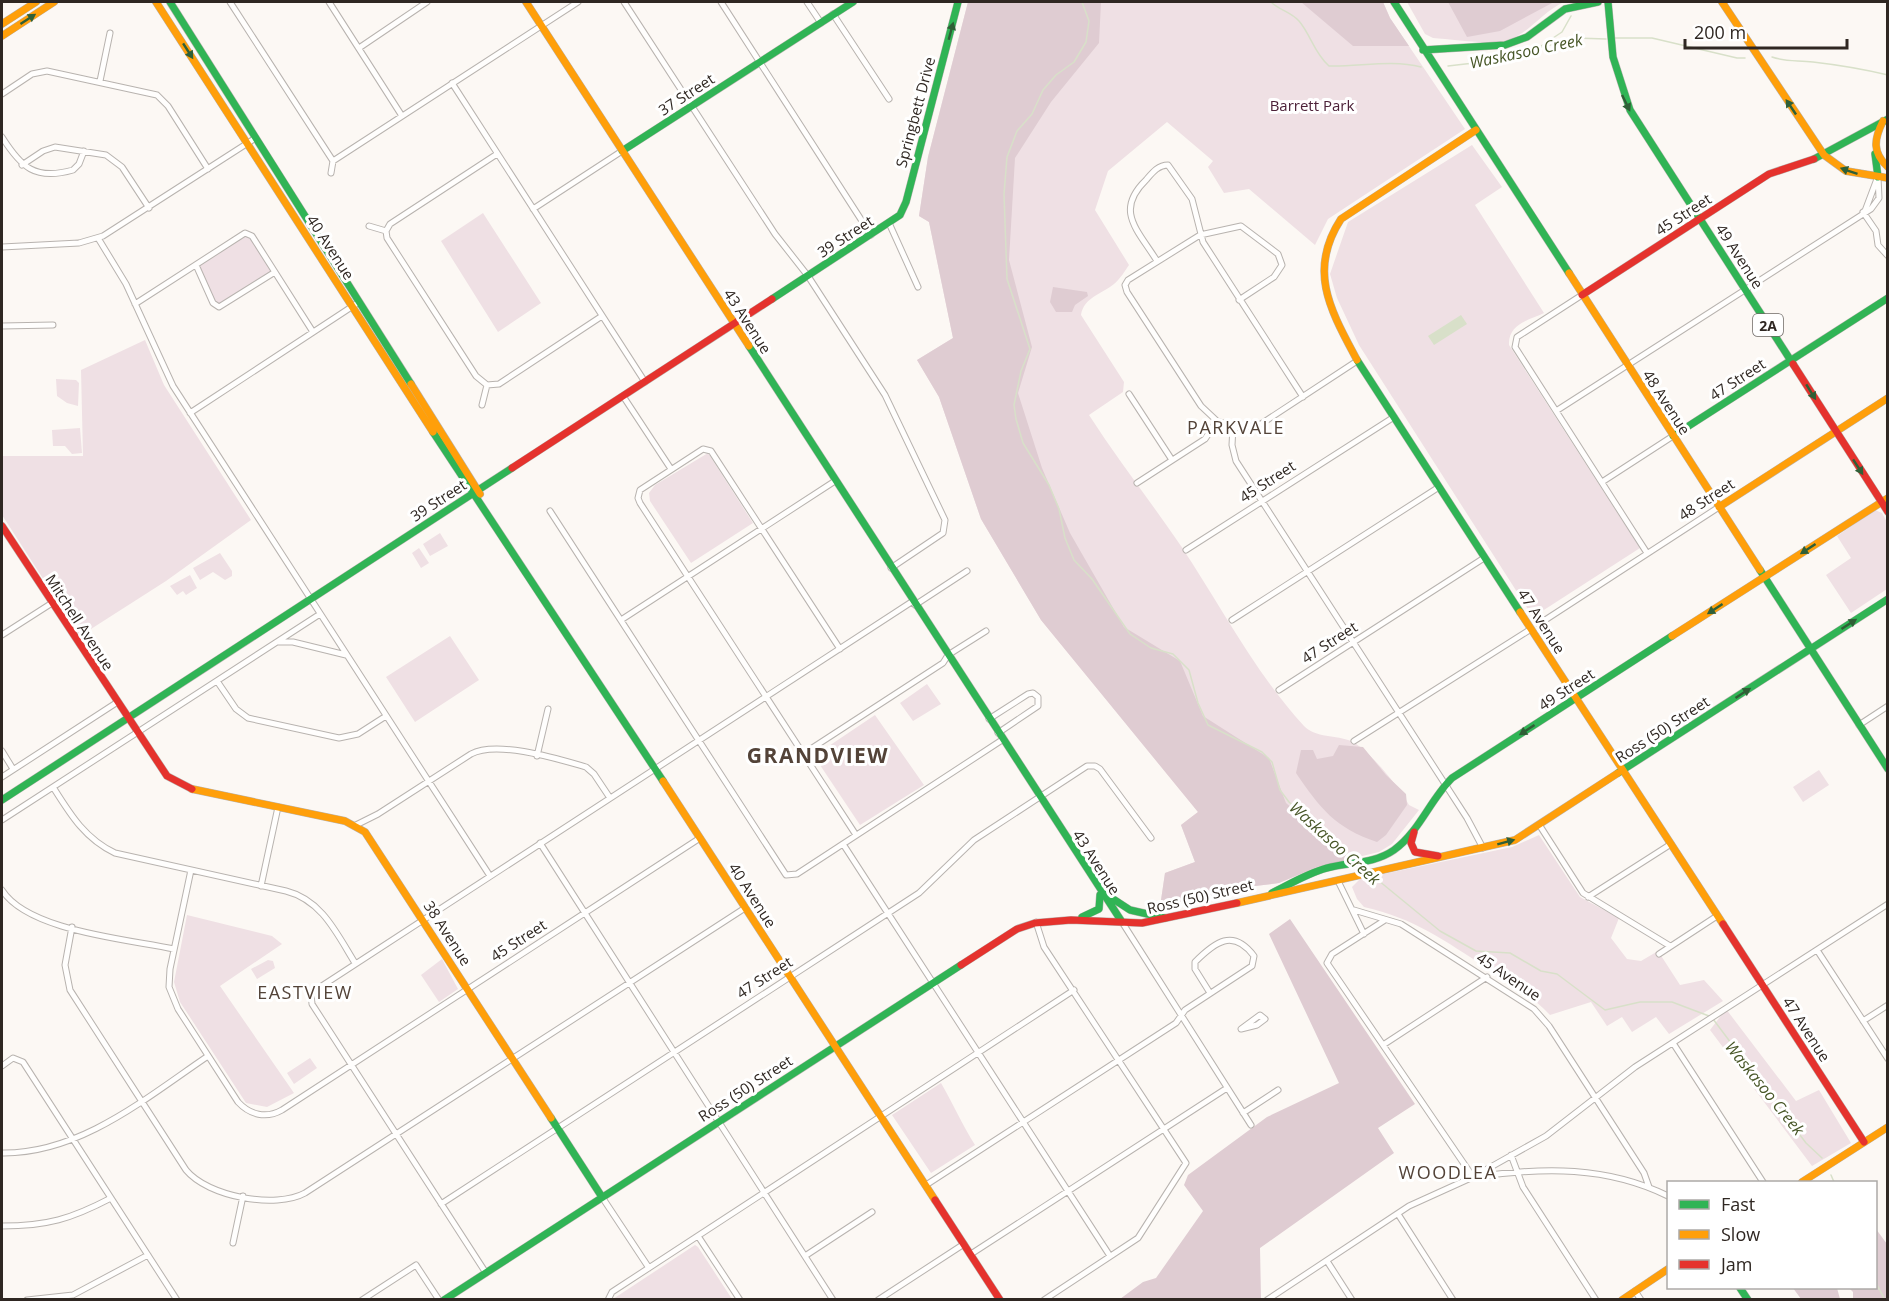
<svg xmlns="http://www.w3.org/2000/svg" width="1889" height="1301" font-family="'Open Sans',sans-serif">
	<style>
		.green { fill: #efe0e4 }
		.forest { fill: #dfccd2 }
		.water { fill: #d8e0c9 }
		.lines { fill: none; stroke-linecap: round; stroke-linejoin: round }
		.stream { stroke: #d8e0c9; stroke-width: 1.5 }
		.street-casing { stroke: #b8b3af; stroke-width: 7 }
		.fast-casing { stroke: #b8b3af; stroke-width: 8 }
		.slow-casing { stroke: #b8b3af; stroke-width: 8 }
		.jam-casing { stroke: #b8b3af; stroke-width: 8 }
		.street { stroke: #fffefd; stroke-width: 5 }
		.fast { stroke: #30b455; stroke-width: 7 }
		.slow { stroke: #ff9f0a; stroke-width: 7 }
		.jam { stroke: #e5322d; stroke-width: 7 }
		.oneway { fill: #2f5f36 }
		.labels { text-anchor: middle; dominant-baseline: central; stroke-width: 6; stroke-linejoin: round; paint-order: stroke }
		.shield { fill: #fff; stroke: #6d6864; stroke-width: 1.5 }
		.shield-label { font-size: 14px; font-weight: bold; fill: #2f2722 }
		.street-label { font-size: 15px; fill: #2f2722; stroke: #fff }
		.park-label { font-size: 15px; fill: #4c2138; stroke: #fff }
		.water-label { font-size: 16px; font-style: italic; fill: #475627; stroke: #fff }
		.quarter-label { font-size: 18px; letter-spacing: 1.5px; fill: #534338; stroke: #fff }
		.district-label { font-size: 21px; font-weight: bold; letter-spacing: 1.5px; fill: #534338; stroke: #fff }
	</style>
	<rect width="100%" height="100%" fill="#fcf8f4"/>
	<path class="green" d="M968 2H1383L1390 18 1465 129 1328 219 1315 245 1249 189 1224 193 1208 167 1213 161 1167 122 1108 171 1095 210 1129 265C1125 271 1120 279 1114 284 1102 294 1084 297 1081 315L1124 382 1123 392 1089 415C1118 460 1151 502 1181 546 1221 606 1255 673 1304 726 1315 738 1337 735 1351 741 1368 749 1400 788 1409 805L1419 810 1392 844 1379 852 1317 867 1279 883 1255 886 1203 901 1160 907 1165 873 1195 862 1181 825 1198 812 1041 620 981 519 939 397 917 360 953 338 929 222 919 216 928 157Z
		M1407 2H1564C1543 11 1527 36 1505 41 1489 45 1451 39 1433 38L1425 34Z
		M1472 145 1502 187 1475 205 1544 313C1529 320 1508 324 1509 345L1640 548 1533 617 1359 345 1337 298 1330 274 1348 222Z
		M483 213 541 303 498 332 441 241Z
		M248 233 275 272 216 307 196 265Z
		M145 340 164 385 251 520 166 581 80 636 2 515V456H83L81 370Z
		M56 379 76 380 79 383 78 406 67 403 57 396Z
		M80 428 82 453 72 454 65 446H53L52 430Z
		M708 453 753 523 691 563 650 501 649 493 655 485Z
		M1875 510 1882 513 1887 522V589L1851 613 1826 575 1851 558 1837 536Z
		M440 533 448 546 430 556 423 544Z
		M419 548 429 563 421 568 412 553Z
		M220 553 232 571V576L225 580 213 572 200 580 193 568Z
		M190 575 197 588 186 595 183 591 177 595 170 586Z
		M450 636 479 680 415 722 386 677Z
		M927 684 941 704 913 721 900 703Z
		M875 715 924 785 860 825 814 756Z
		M1819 770 1829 785 1803 802 1793 787Z
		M1539 835 1580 897 1619 918 1611 938 1627 959 1641 961 1658 951 1680 985 1704 980 1723 1001 1669 1034 1656 1017 1632 1032 1622 1017 1607 1026 1591 1002 1550 1015C1530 994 1511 984 1487 968 1445 941 1414 918 1364 907L1357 899 1352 887 1360 879 1512 847Z
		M187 915 272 936 282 944 220 986 294 1093 267 1107 246 1103 180 1002 174 982Z
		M442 959 458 989 439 1002 421 975Z
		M268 960 273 961 275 968 257 979 251 969Z
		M1726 1009 1796 1101 1819 1090 1851 1143 1812 1166 1710 1030Z
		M310 1058 317 1068 294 1084 287 1073Z
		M941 1083C953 1104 962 1124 975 1145L931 1173 892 1115Z
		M695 1245 698 1247 732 1299H613Z"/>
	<path class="forest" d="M968 2H1101L1099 43 1051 102 1015 158 1009 260 1032 347 1018 393 1042 468 1070 533 1124 627 1180 661 1203 716 1269 758 1286 803 1351 859 1317 867 1279 883 1255 886 1203 901 1160 907 1165 873 1195 862 1181 825 1198 812 1041 620 981 519 939 397 917 360 953 338 929 222 919 216 928 157Z
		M1301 2H1383L1390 18 1409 46H1353Z
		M1448 2H1554L1500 31 1467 37Z
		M1053 287 1087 292 1088 296 1075 305 1072 312H1056L1050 302Z
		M1339 745 1363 747 1386 775 1406 794 1407 805 1386 835 1377 842C1335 828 1320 808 1296 773L1301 750H1313L1317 759 1333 756Z
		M1290 919 1415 1104 1378 1128 1394 1153 1260 1248 1261 1299H1120L1143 1282 1156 1278 1203 1211 1184 1185 1188 1175 1267 1117 1339 1083 1269 934Z
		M1876 1229 1887 1244V1299H1853V1292L1849 1288H1876Z
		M1793 1288H1837L1840 1299H1801Z"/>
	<path class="water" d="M1461 315 1467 324 1434 345 1428 336Z"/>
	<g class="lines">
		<path class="stream" d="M1082 2 1089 21 1086 42 1074 62 1056 75 1043 90 1032 114 1017 131 1007 157 1004 194 1007 279 1030 349 1021 371 1014 405 1016 419 1023 443 1049 485 1059 509 1065 538 1074 560 1092 579 1130 634 1151 648 1173 654 1189 670 1198 703 1208 725 1262 752 1272 762 1280 790 1289 802 1355 861
			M1271 2C1279 10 1291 12 1299 21 1311 35 1314 53 1329 66 1359 67 1391 59 1421 67
			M1614 38H1652L1737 58H1745
			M1538 48 1562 32 1571 16
			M1772 57C1786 62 1798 60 1813 62 1839 65 1863 69 1888 75
			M1448 66 1491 61 1576 38 1606 39
			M1373 876 1440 931 1476 951 1510 953 1541 971 1557 974 1605 1010 1640 1002H1672L1709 1016
			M1713 1019 1806 1143 1822 1158
			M1831 1175 1834 1182
			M1876 1283 1885 1300"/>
		<defs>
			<path id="street" d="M230 2 333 161 331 173
				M329 2 402 116
				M624 2 775 234 808 276 885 395 945 520 943 533 891 568
				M721 2 871 235
				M807 2 821 23
				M833 14 889 99
				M359 48 427 2
				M100 81 110 33
				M452 83 645 382
				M2 94 32 74 47 71 157 95 168 106 208 169
				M2 137C21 167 35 181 73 170L79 164 84 151
				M333 161 578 2
				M22 165 43 151 55 147 106 155 122 167 149 208
				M533 209 622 151
				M1865 211 1877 179
				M1863 212 1876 231 1878 245 1888 256
				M889 223 918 287
				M369 226 386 231
				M386 231 387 238 476 376 487 385
				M386 231 390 224 497 154
				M98 238 126 284 173 386 490 876
				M2 247 79 243 103 236 254 139
				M1157 261C1138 230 1114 211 1146 180 1152 173 1158 165 1168 165L1192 199 1203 242 1303 397
				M196 265 213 303 219 307 275 272
				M1582 295 1517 337 1515 347 1647 553
				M135 304 245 233 252 236 313 332
				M2 326 53 325
				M487 385 499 384 602 316
				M1129 394 1172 460
				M623 396 671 469
				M482 405 487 385
				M1556 411 1871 209 1879 198 1878 177
				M190 413 359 302
				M1217 421 1201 406 1127 292 1125 285 1128 280 1200 235 1241 226 1278 254 1282 265 1274 277 1239 300
				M1233 427 1232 445 1236 461 1467 818 1483 848
				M1602 482 1673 436
				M1137 483 1205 439 1217 421 1239 428 1261 424 1357 361
				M550 511 786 875 797 874 1002 740
				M1186 550 1394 417
				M915 605 967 571
				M621 620 835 481
				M1232 620 1439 487
				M1539 624 1719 507
				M2 635 52 603
				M277 642H293L346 655
				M840 649 711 451 703 449 640 490 638 498 640 503 856 835
				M217 681 236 709 248 718 339 738 358 734 386 716
				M1279 690 1484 558
				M989 719 1028 694 1033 693 1038 697V706L998 733
				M1859 725 1888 706
				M1354 741 1531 629
				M2 751 13 769
				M803 754 943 663 948 655 986 631
				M537 756 548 709
				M2 777 116 703
				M53 787C70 814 85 839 115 853L286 891C322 900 337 934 355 963
				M2 820 320 614
				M356 825 378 814 471 754C497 740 558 759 586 767L594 774 610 798
				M1540 826 1583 893 1670 946
				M540 843 833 1300
				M843 844 1110 1256
				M191 870 170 969 169 987 178 1009 238 1102C250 1115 266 1119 282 1110L700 838
				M1338 881 1364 934
				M261 886 278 807
				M2 890C28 931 127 939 174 949
				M1588 897 1671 844
				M1354 910 1401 924 1534 1009 1549 1026 1644 1173 1649 1187
				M1385 920 1332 954 1327 963 1473 1177
				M1036 922 1044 947 1186 1163 1138 1238 1044 1300
				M1122 922 1251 1125
				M72 927 65 965 70 990 186 1170C208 1197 276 1209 305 1193L745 908
				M1817 950 1888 1059
				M1659 954 1717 916
				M1260 1015 1265 1019 1257 1025 1241 1029Z
				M1863 1021 1888 1005
				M1673 1043 1763 1182
				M1383 1045 1487 977
				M2 1066 13 1058 23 1062 177 1300
				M1243 1113 1278 1090
				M2 1153C80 1154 146 1098 208 1056
				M1511 1155 1523 1187 1596 1300
				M1477 1177C1543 1167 1607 1166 1668 1196
				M926 1185 1176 1023 1185 1010 1252 966 1254 956C1233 928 1215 942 1195 962V969L1210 993
				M602 1197 649 1268
				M441 1204 919 893 974 840 1087 766H1095L1100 769 1151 838
				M1398 1214 1453 1300
				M2 1226C47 1226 71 1219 111 1198
				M698 1236 740 1300
				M233 1243 243 1196
				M971 1254 1227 1088
				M805 1256 872 1212
				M1327 1261 1352 1300
				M486 1273 312 1004 311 993 913 601
				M1635 1291 1641 1300
				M27 1300 73 1295 148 1255
				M362 1300 416 1265 439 1300
				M608 1300 612 1292 1074 990
				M878 1300 964 1244
				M1267 1300 1409 1206 1473 1177 1546 1136 1635 1067 1888 904"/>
			<path id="fast" d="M170 2 411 384
				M1394 2 1569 273
				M1608 2 1613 57 1630 110 1793 364
				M1423 50 1505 45 1527 37 1565 9 1598 2
				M622 151 853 2
				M1875 154 1878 177
				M1814 159 1888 119
				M772 299 900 215 906 202 958 2
				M749 346 1122 922
				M1357 360 1520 612
				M433 432 663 781
				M1673 436 1888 298
				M1760 570 1888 769
				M1618 773 1888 599
				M2 800 512 468
				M1104 893 1130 910 1165 918
				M1272 893C1290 884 1308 873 1327 868 1350 862 1374 864 1394 850 1419 832 1430 800 1452 778L1672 636
				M1082 917 1099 909 1100 895
				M551 1118 602 1197
				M1740 1288 1748 1300
				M444 1300 961 965"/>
			<path id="slow" d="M156 2 433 432
				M526 2 749 346
				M1722 2 1824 155 1846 171 1888 178
				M2 24 36 2
				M2 36 54 2
				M1883 121C1874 139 1872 153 1888 167
				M1569 273 1760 570
				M1357 360C1331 311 1307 271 1341 219L1476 130
				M411 384 480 494
				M1719 507 1888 398
				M1520 612 1723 924
				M1672 636 1888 498
				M663 781 935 1200
				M192 789 345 821 365 832 551 1118
				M1237 903 1515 840 1618 773
				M1802 1182 1888 1127
				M1622 1300 1668 1269"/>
			<path id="jam" d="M1582 295 1769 174 1814 159
				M1793 364 1888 512
				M512 468 772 299
				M2 526 167 776 192 789
				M1414 832 1411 843 1415 852 1438 856
				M1723 924 1864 1142
				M961 965 1017 929 1035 923 1071 920 1142 923 1237 903
				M935 1200 1000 1300"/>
		</defs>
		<use href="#street" class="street-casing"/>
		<use href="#fast" class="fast-casing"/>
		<use href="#slow" class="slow-casing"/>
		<use href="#jam" class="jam-casing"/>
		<use href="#street" class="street"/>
		<use href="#fast" class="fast"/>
		<use href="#slow" class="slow"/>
		<use href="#jam" class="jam"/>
	</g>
	<defs><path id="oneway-solid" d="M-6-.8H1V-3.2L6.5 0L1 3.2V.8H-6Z" transform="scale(1.5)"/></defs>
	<g class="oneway">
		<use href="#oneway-solid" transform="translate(28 19) rotate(-33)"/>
		<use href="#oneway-solid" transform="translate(951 31) rotate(-75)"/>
		<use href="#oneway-solid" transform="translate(188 51) rotate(57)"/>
		<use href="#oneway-solid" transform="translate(1626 103) rotate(64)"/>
		<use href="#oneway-solid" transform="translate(1791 107) rotate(-124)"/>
		<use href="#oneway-solid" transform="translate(1849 171) rotate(-161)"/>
		<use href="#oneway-solid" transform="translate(1811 392) rotate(58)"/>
		<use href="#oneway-solid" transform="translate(1858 467) rotate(57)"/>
		<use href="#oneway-solid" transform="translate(1808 549) rotate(147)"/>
		<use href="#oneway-solid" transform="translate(1715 609) rotate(147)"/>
		<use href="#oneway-solid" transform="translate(1849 624) rotate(-33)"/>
		<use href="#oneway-solid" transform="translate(1743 693) rotate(-33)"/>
		<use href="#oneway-solid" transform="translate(1527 730) rotate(147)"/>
		<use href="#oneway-solid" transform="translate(1506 842) rotate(-15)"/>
	</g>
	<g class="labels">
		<rect class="shield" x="1753" y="314" width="30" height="22" rx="4.5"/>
		<g class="shield-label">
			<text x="1768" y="325">2A</text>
		</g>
		<g class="street-label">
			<text transform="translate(686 94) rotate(-33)">37 Street</text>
			<text transform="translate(915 112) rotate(-75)">Springbett Drive</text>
			<text transform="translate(1683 214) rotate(-33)">45 Street</text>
			<text transform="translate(845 236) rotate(-33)">39 Street</text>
			<text transform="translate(331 247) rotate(57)">40 Avenue</text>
			<text transform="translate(1740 256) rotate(57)">49 Avenue</text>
			<text transform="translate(748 321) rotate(57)">43 Avenue</text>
			<text transform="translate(1737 379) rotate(-33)">47 Street</text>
			<text transform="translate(1667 402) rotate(57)">48 Avenue</text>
			<text transform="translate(1267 481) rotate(-33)">45 Street</text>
			<text transform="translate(1706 499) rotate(-33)">48 Street</text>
			<text transform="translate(438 500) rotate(-33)">39 Street</text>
			<text transform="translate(1542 621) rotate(57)">47 Avenue</text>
			<text transform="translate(80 622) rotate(57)">Mitchell Avenue</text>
			<text transform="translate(1329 642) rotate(-33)">47 Street</text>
			<text transform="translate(1566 689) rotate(-33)">49 Street</text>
			<text transform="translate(1662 729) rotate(-33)">Ross (50) Street</text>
			<text transform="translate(1097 862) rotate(57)">43 Avenue</text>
			<text transform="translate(753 895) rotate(57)">40 Avenue</text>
			<text transform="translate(1200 896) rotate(-13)">Ross (50) Street</text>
			<text transform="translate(448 933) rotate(57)">38 Avenue</text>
			<text transform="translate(518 940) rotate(-33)">45 Street</text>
			<text transform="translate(1509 976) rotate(34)">45 Avenue</text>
			<text transform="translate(764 977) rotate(-33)">47 Street</text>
			<text transform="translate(1807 1029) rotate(57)">47 Avenue</text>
			<text transform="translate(745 1088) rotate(-33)">Ross (50) Street</text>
		</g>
		<g class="park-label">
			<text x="1312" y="105">Barrett Park</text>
		</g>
		<g class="water-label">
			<text transform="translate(1526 51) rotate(-12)">Waskasoo Creek</text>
			<text transform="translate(1335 843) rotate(42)">Waskasoo Creek</text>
			<text transform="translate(1765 1088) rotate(51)">Waskasoo Creek</text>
		</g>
		<g class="quarter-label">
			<text x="1236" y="427">PARKVALE</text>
			<text x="305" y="992">EASTVIEW</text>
			<text x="1448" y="1172">WOODLEA</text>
		</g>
		<g class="district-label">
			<text x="818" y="755">GRANDVIEW</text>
		</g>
	</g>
	<rect width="1889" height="1301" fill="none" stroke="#2f2722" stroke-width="6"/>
	<rect x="1667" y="1181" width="210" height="108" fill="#ffffff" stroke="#aca9a7" stroke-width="1.5"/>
	<rect x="1679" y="1200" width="30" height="9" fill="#30b455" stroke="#aca9a7" stroke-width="1.5"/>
	<text x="1721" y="1211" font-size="18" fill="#2f2722">Fast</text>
	<rect x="1679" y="1230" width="30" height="9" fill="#ff9f0a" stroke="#aca9a7" stroke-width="1.5"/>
	<text x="1721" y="1241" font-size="18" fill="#2f2722">Slow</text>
	<rect x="1679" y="1260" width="30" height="9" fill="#e5322d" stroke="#aca9a7" stroke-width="1.5"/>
	<text x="1721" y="1271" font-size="18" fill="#2f2722">Jam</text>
	<path d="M1685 39v9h162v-9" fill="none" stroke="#2f2722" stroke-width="3"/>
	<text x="1694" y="39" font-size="18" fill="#2f2722" stroke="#ffffff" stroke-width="4.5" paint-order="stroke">200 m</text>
</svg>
